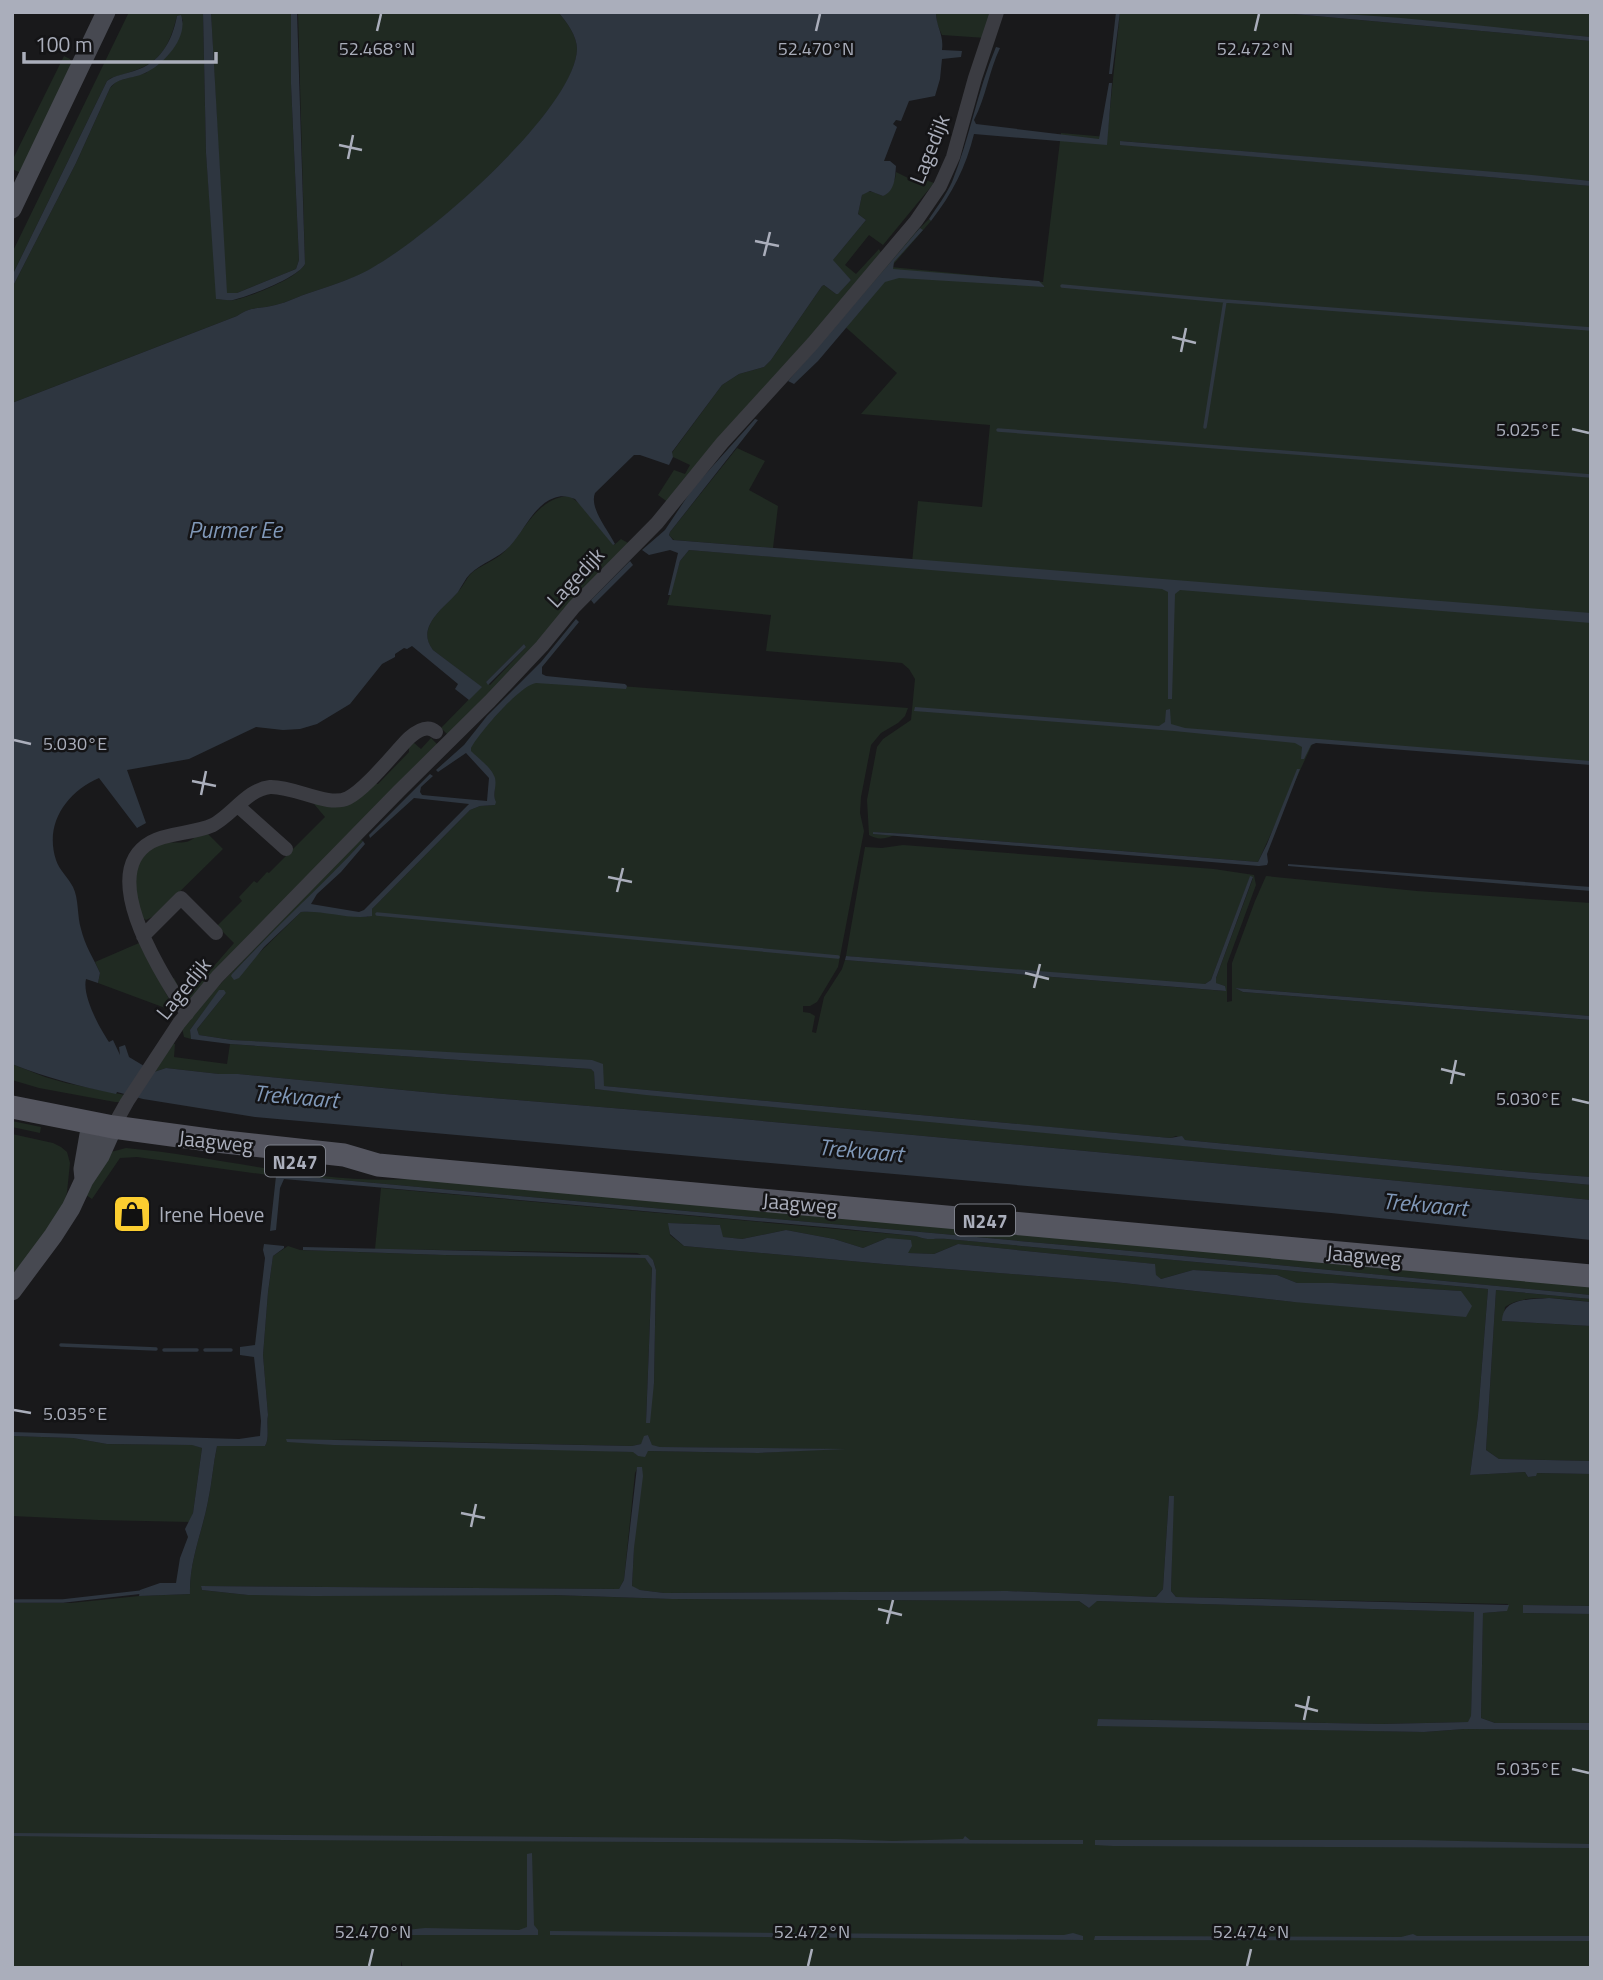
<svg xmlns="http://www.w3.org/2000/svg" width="1603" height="1980" font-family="'Titillium Web',sans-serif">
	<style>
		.green { fill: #202a22; fill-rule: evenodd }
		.water { fill: #2e3640 }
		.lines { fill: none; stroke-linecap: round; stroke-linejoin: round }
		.stream { stroke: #2e3640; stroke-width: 3.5 }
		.street { stroke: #3b3c42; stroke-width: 14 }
		.secondary { stroke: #474951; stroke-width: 19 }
		.primary { stroke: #555660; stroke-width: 23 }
		.ticks { fill: none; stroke: #aaaebb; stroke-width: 2.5 }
		.labels { text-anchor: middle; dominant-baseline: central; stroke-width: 5; stroke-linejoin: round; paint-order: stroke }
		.shield { fill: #141416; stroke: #7d808a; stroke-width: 2 }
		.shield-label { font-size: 19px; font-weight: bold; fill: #aaaebb }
		.street-label { font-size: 21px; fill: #aaaebb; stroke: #141416 }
		.poi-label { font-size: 21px; fill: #aaaebb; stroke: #141416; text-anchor: start }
		.water-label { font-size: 23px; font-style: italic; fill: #8098b8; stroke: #141416 }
		.ticks-label { font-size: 18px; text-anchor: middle; fill: #aaaebb; stroke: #141416; stroke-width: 5; stroke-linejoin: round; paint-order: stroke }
	</style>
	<rect width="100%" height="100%" fill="#19191b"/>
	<path class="green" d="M129 12H203L206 153 217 299C222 299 229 301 234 300 250 297 298 278 305 264L298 12H558C567 22 577 36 577 49 576 112 413 252 357 276 340 283 323 288 306 294 295 298 283 304 271 306 256 309 250 307 237 316L12 403V288L76 163 110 88 117 81 146 73 175 45 183 20 177 16C166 60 153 66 111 78L107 81 12 276V253Z
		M211 12H291V84L299 260 296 269 237 293H226Z
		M936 12H993L986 38 942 35 937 24Z
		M1120 12H1272L1591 41V181L1121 141 1120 144 1591 186V764L1314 740 1258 862 909 834 873 832V834L894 835C886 839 877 840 869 835L867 800 877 747 883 739 911 720 915 679 909 669 902 663 766 651 771 615 667 605 680 561 689 550 867 564 912 563 918 501 982 507 990 425 861 414 897 373 842 324 882 266 929 219 931 221 891 267 1043 282 1061 133 1107 137Z
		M1319 12H1591V37Z
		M64 56 70 59 72 63 21 173 12 169V161Z
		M896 172 920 184 926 180 934 183 883 245 869 235 845 265 856 274 879 249 881 253 669 503 658 495 674 470 685 474 690 465 673 457 671 454 722 385 739 374 764 367 771 360 822 286 824 285 836 294 851 280 832 261 866 220 858 214 862 195C868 188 875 193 883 196L895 179Z
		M737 448 765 461 749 490 778 506 773 548 674 540 669 535 670 532Z
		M568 496C584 502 601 531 614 545L621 539 630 544 546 636 450 737 441 728 481 687 433 650C414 626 447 606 461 588 465 583 468 575 474 571 484 564 496 560 505 551 525 531 537 498 568 496ZM524 644 526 647 490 685 486 682Z
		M529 679 908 708 905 716 898 723 881 733 871 745 861 797 860 813 864 831 838 967 817 1002 810 1006H803V1012L810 1013 815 1016 812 1032 816 1033 824 997 842 969 845 960 1225 991V986L1215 983 1216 978 1253 878 1250 877 1211 980 1205 984 1198 985 846 956 865 847 882 848 903 845 1214 869 1254 875 1256 885 1227 964V1002L1232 1001V963L1255 901 1266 876 1417 891 1591 903V1016L1235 988 1243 992 1591 1020V1177L1512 1171 1185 1140 1176 1136 1170 1138 603 1086V1064L232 1040 199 1035 197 1029 226 993 219 991 190 1030 191 1039 184 1037 182 1028 207 998 359 838 363 841C322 887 274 928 232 974L251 961 301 912 315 911 368 917 372 909 470 810 480 806 494 805 495 781 465 749Z
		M431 738 438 745 187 1002 172 979 174 978 183 995 187 997 234 943 217 926 242 901 239 897 254 881 257 883 267 872 269 873 325 817 314 804 373 783 378 784 409 752V747L413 742 421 749Z
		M208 834 223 849 156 915 146 920 143 918C140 908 135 896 134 885 133 867 146 846 165 843 177 841 187 846 196 836Z
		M139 943 176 1012 98 983 100 973 95 962Z
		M172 1043 175 1044 174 1057 227 1064 230 1044 591 1069 594 1072 595 1089 1591 1185V1200L1288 1170 731 1118 444 1094 238 1074H219L166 1068 154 1072Z
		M12 1064 45 1077 66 1083 125 1095 121 1102H115L39 1088 12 1080Z
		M12 1121 41 1127 40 1133 12 1127Z
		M12 1134 53 1143 61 1147 67 1152 70 1163 67 1192 63 1207 12 1280Z
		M126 1148C226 1157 325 1187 425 1178L1591 1285V1295L1120 1250 286 1175 275 1176 137 1157 120 1158 92 1199 86 1195 111 1152Z
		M381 1188 916 1236C928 1241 934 1238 947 1239L1488 1289 1478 1415 1470 1475 1525 1472 1528 1477 1535 1476 1536 1473 1591 1474V1606L1524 1605V1613L1591 1614V1723H1495L1481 1718 1483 1613 1506 1611 1508 1604 1176 1597 1171 1591 1173 1496H1169L1163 1589 1156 1597 1007 1591 664 1593 640 1590 632 1587 638 1467 635 1473 624 1580 619 1589 201 1586 202 1590 248 1595H554L672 1599 1079 1601 1089 1608 1096 1601 1475 1612 1471 1717 1469 1722 1383 1724 1098 1719V1725L1424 1732 1464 1729 1591 1730V1968H403L401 1961V1968H12V1603H71L139 1596 190 1594C189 1561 202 1533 208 1501 212 1483 213 1464 217 1446H265C270 1438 266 1424 268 1415L263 1355 268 1292 273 1256 288 1246 300 1250 444 1255 645 1258 652 1267 646 1422 654 1383 656 1270 653 1260 637 1253 375 1249ZM669 1223 720 1225 722 1237 742 1239 786 1230 834 1239 863 1248 887 1238 907 1253 934 1254 958 1244 1154 1264 1156 1276 1161 1279 1193 1270 1277 1275 1297 1283H1333L1461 1291 1294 1302 1114 1282 884 1264 684 1246 670 1235ZM648 1435 652 1446 660 1447 828 1449 758 1453 648 1451 638 1456 634 1452 330 1439 632 1446 641 1444Z
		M1496 1290 1591 1299V1302C1567 1300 1526 1292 1505 1307L1503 1321 1591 1326V1461L1499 1459 1486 1450Z
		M12 1436 73 1438 107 1444 193 1445 202 1448 193 1513 190 1522 99 1520 12 1516Z"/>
	<path class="water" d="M203 12H211L227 293H237L296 269 299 260 291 84V12H297L305 264C299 277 248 297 233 300 228 301 221 299 216 299L206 153Z
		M558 12H936C936 28 944 33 942 50L962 51 961 57 942 59 940 79 935 96 909 101 901 121 896 120 893 124 897 127 884 161H890L896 166C895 178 895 191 883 196L870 191 862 195 858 214 866 220 833 260 851 280 838 294H836L824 285 822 286 771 360 764 367 739 374 722 385 672 452 673 457 669 465 640 455H634L595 493C589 508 608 530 615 544L613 545 575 499C568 496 561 495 554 498 534 505 524 531 510 546 499 558 481 563 470 574 465 579 462 586 458 592 444 608 415 627 433 650L482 687 469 700 455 689 458 684 412 646 407 649 404 648 395 654V657L382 664 350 704 317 724 300 729 283 730 256 727 189 759 127 770 146 823 137 828 99 778C67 792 44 823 56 860 59 870 68 877 73 887 79 899 77 916 81 929 85 946 93 957 100 973L98 983 86 979C82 996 99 1027 109 1042L113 1040 120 1055 119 1047 125 1045 129 1057 154 1072 166 1068 219 1074H238L444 1094 731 1118 1288 1170 1591 1200V1240L1331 1213 255 1117 143 1099 117 1092 116 1094C79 1086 47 1078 12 1064V403L237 316C250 307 256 309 271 306 283 304 295 298 306 294 323 288 340 283 356 276 413 252 575 112 577 49 577 36 567 22 558 12Z
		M1116 12H1120L1112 74H1109Z
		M1272 12C1377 12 1486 27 1591 37V41Z
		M181 15C189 37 164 64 145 73 133 79 118 77 110 88L76 163 12 288V276L107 81C115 75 125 74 134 71 160 63 172 42 177 16Z
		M996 47 1000 48C989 71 986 97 974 120L976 124 1099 139 1109 83H1112L1107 145 974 134C966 167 952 194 931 221L929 219C937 207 946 195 952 182 970 138 977 91 996 47Z
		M1120 141 1532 175 1591 181V186L1120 145Z
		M920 228 923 230 894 262 893 269 1039 281 1045 287 899 278 885 282 818 361 794 384 788 381Z
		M755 419 758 420 670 532 669 535 673 540 1591 613V623L1180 590 1175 594 1172 699H1168V592L1162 589 689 550 680 561 671 595H668L678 553 670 550 649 555 642 550 665 530 693 488Z
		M630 561 633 565 594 604 591 600Z
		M576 619 579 622 542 667V674L546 676 625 684 627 686 626 689 536 683C520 685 479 733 471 748V751C478 758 492 768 495 778 497 787 492 794 496 802L495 805 480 806 470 810 372 909V916C349 920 324 910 301 912L264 947 239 978 234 980 231 976 232 974C274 928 321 887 363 841L365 844 341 872 317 894 311 904 359 912 364 910 469 804 414 798 370 838 369 835 430 774 433 776 421 787 420 792 422 795 487 801 489 778 466 753 438 772 436 770 464 745 487 716 541 662Z
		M524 644 526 647 488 685 486 682Z
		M915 707 1159 726 1165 722 1166 710 1170 709 1171 724 1185 728 1591 761V765L1316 743 1311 745 1304 759H1301L1302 747 1295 743 1174 731 914 711Z
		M1297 769H1300L1267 854 1268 862 1267 865 1259 866 873 834V832L909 834 1258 862 1267 844Z
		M1288 864 1591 887V891L1288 866Z
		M1250 876 1253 877 1216 978V983L1225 986 1226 991 845 960 846 956 1205 984 1211 980Z
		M1235 988 1591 1016V1020L1243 992Z
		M219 990H224L226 993 197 1029 199 1035 232 1040 592 1060 603 1064 604 1086 1170 1138 1182 1136 1185 1140 1512 1171 1591 1177V1185L646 1095 595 1089 594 1072 591 1069 230 1044 191 1039 190 1030Z
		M286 1175 1120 1250 1591 1295V1299L1496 1290 1486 1450 1499 1459 1591 1461V1474L1537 1473 1536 1476 1528 1477 1525 1472 1470 1475 1478 1415 1488 1289 947 1239C934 1238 928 1241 916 1236L835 1228 284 1179 280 1188 276 1230 270 1231 276 1176Z
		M668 1223 720 1225 723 1237 742 1239 786 1230 834 1239 863 1248 887 1238 911 1240 912 1246 908 1253 934 1254 958 1244 1155 1264 1156 1275 1161 1279 1193 1270 1277 1275 1297 1283H1333L1461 1291 1472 1306 1466 1317 1294 1302 1114 1282 884 1264 684 1246 670 1234Z
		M264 1244 284 1246V1248L273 1256 268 1292 263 1355 268 1415C266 1424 270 1438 265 1446H217C213 1464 212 1483 208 1501 202 1533 189 1561 190 1594L139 1596 140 1590 160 1583H176L180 1558 188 1537 185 1529 193 1513 202 1448 192 1445 107 1444 73 1438 12 1436V1432L239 1439 260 1436 261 1421 254 1357 240 1355V1347L255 1345 265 1258 263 1250Z
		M303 1247 648 1255 653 1260 656 1270 654 1383 650 1423H646L652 1268 645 1258 444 1255 303 1250Z
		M1549 1298 1591 1302V1326L1502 1321C1503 1297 1530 1300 1549 1298Z
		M648 1435 652 1445 660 1447 846 1449 758 1453 648 1451 645 1457 638 1456 633 1452 334 1445 287 1442 286 1439 632 1446 641 1444 644 1436Z
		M637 1467H642L643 1476 634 1548 632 1586 640 1590 664 1593 1007 1591 1156 1597 1163 1589 1169 1496H1174L1171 1591 1176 1597 1509 1605 1507 1611 1483 1613 1481 1718 1495 1723H1591V1730L1464 1729 1424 1732 1097 1726 1098 1719 1383 1724 1468 1722 1471 1716 1474 1612 1097 1601 1089 1608 1079 1601 672 1599 554 1595 313 1596 248 1595 202 1590 201 1586 619 1589 624 1580Z
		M1523 1605 1591 1606V1614L1523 1613Z
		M12 1833 837 1839 893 1841 963 1839 965 1836 970 1840H1083V1844L283 1840 12 1836Z
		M1095 1840H1415L1591 1844V1848L1113 1846 1095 1845Z
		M532 1853 534 1925 538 1930V1935H398L397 1931 425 1928 519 1930 527 1927V1854Z
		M550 1931 1064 1935 1073 1933 1083 1936V1940L550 1935Z
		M1413 1934 1417 1936H1591V1941L1094 1940 1095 1936 1401 1937Z"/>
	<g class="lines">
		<path class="stream" d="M1062 286 1225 301 1591 329
			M1205 427 1225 301
			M998 430 1591 476
			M377 914 838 957
			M61 1345 156 1349
			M164 1350H197
			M205 1350H231
			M12 1601H63L142 1592"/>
		<path class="street" d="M238 806 286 849
			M143 936 181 898 216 933
			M187 1014C165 978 94 874 151 842 169 832 193 834 213 825 232 815 248 789 270 787 295 786 328 808 348 798 366 789 394 753 409 738 417 731 427 724 436 732
			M113 1127 127 1102 179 1023 217 977 399 791 490 701 542 646 574 607 657 523 722 443 813 343 916 221 940 186 953 157 975 78 997 12"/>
		<path class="secondary" d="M12 209 106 12
			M84 1179 83 1169 91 1123
			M12 1291 53 1236 71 1208 84 1180 100 1156 113 1127"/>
		<path class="primary" d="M12 1107 113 1127 216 1141 344 1155 378 1165 1591 1276"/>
	</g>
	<path class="ticks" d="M377 31 381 14M816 31 820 14M1255 31 1259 14M339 145 362 150M348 159 353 135M755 241 779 246M764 256 770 232M1172 337 1196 343M1181 352 1186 328M1572 429 1589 433M14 740 31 744M192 781 216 786M201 795 206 771M608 877 632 882M617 892 623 868M1025 973 1049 979M1034 988 1040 964M1441 1069 1465 1075M1451 1084 1456 1060M1572 1099 1589 1103M14 1410 31 1413M461 1513 485 1518M471 1527 476 1504M878 1609 902 1615M887 1624 893 1600M1295 1705 1318 1711M1304 1720 1309 1696M1572 1769 1589 1773M369 1966 373 1949M808 1966 812 1949M1247 1966 1251 1949"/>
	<defs>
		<symbol id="shop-square" viewBox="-11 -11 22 22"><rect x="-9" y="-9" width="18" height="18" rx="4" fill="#fcce30" stroke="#141416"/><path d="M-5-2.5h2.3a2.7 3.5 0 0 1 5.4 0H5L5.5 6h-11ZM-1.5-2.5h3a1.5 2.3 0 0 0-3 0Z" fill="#111"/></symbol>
	</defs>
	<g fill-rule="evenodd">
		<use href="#shop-square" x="110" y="1192" width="44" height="44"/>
	</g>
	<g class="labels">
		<g class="shield">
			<rect x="265" y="1145.5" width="60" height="31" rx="5"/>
			<rect x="955" y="1204.5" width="60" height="31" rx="5"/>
		</g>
		<g class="shield-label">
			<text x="295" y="1161">N247</text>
			<text x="985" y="1220">N247</text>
		</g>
		<g class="street-label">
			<text transform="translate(929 149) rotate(-68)">Lagedijk</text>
			<text transform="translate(575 577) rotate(-47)">Lagedijk</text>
			<text transform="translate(183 988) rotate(-51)">Lagedijk</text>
			<text transform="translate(216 1141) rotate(6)">Jaagweg</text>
			<text transform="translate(800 1203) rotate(5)">Jaagweg</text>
			<text transform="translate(1364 1255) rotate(5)">Jaagweg</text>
		</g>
		<g class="poi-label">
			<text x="159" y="1214">Irene Hoeve</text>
		</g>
		<g class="water-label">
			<text x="235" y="529">Purmer Ee</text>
			<text transform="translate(296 1096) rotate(5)">Trekvaart</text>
			<text transform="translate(861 1150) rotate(5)">Trekvaart</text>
			<text transform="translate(1425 1204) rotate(5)">Trekvaart</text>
		</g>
	</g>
	<g class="ticks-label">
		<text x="377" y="55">52.468°N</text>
		<text x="816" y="55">52.470°N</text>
		<text x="1255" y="55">52.472°N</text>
		<text x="1528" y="436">5.025°E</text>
		<text x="75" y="750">5.030°E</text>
		<text x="1528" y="1105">5.030°E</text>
		<text x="75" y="1420">5.035°E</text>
		<text x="1528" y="1775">5.035°E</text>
		<text x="373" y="1938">52.470°N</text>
		<text x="812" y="1938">52.472°N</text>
		<text x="1251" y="1938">52.474°N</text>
	</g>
	<rect width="1603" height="1980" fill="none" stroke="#aaaebb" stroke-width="28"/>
	<path d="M24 52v10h192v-10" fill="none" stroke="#aaaebb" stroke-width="3.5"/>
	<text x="35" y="52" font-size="21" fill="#aaaebb" stroke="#141416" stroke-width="5" paint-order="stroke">100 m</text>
</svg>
